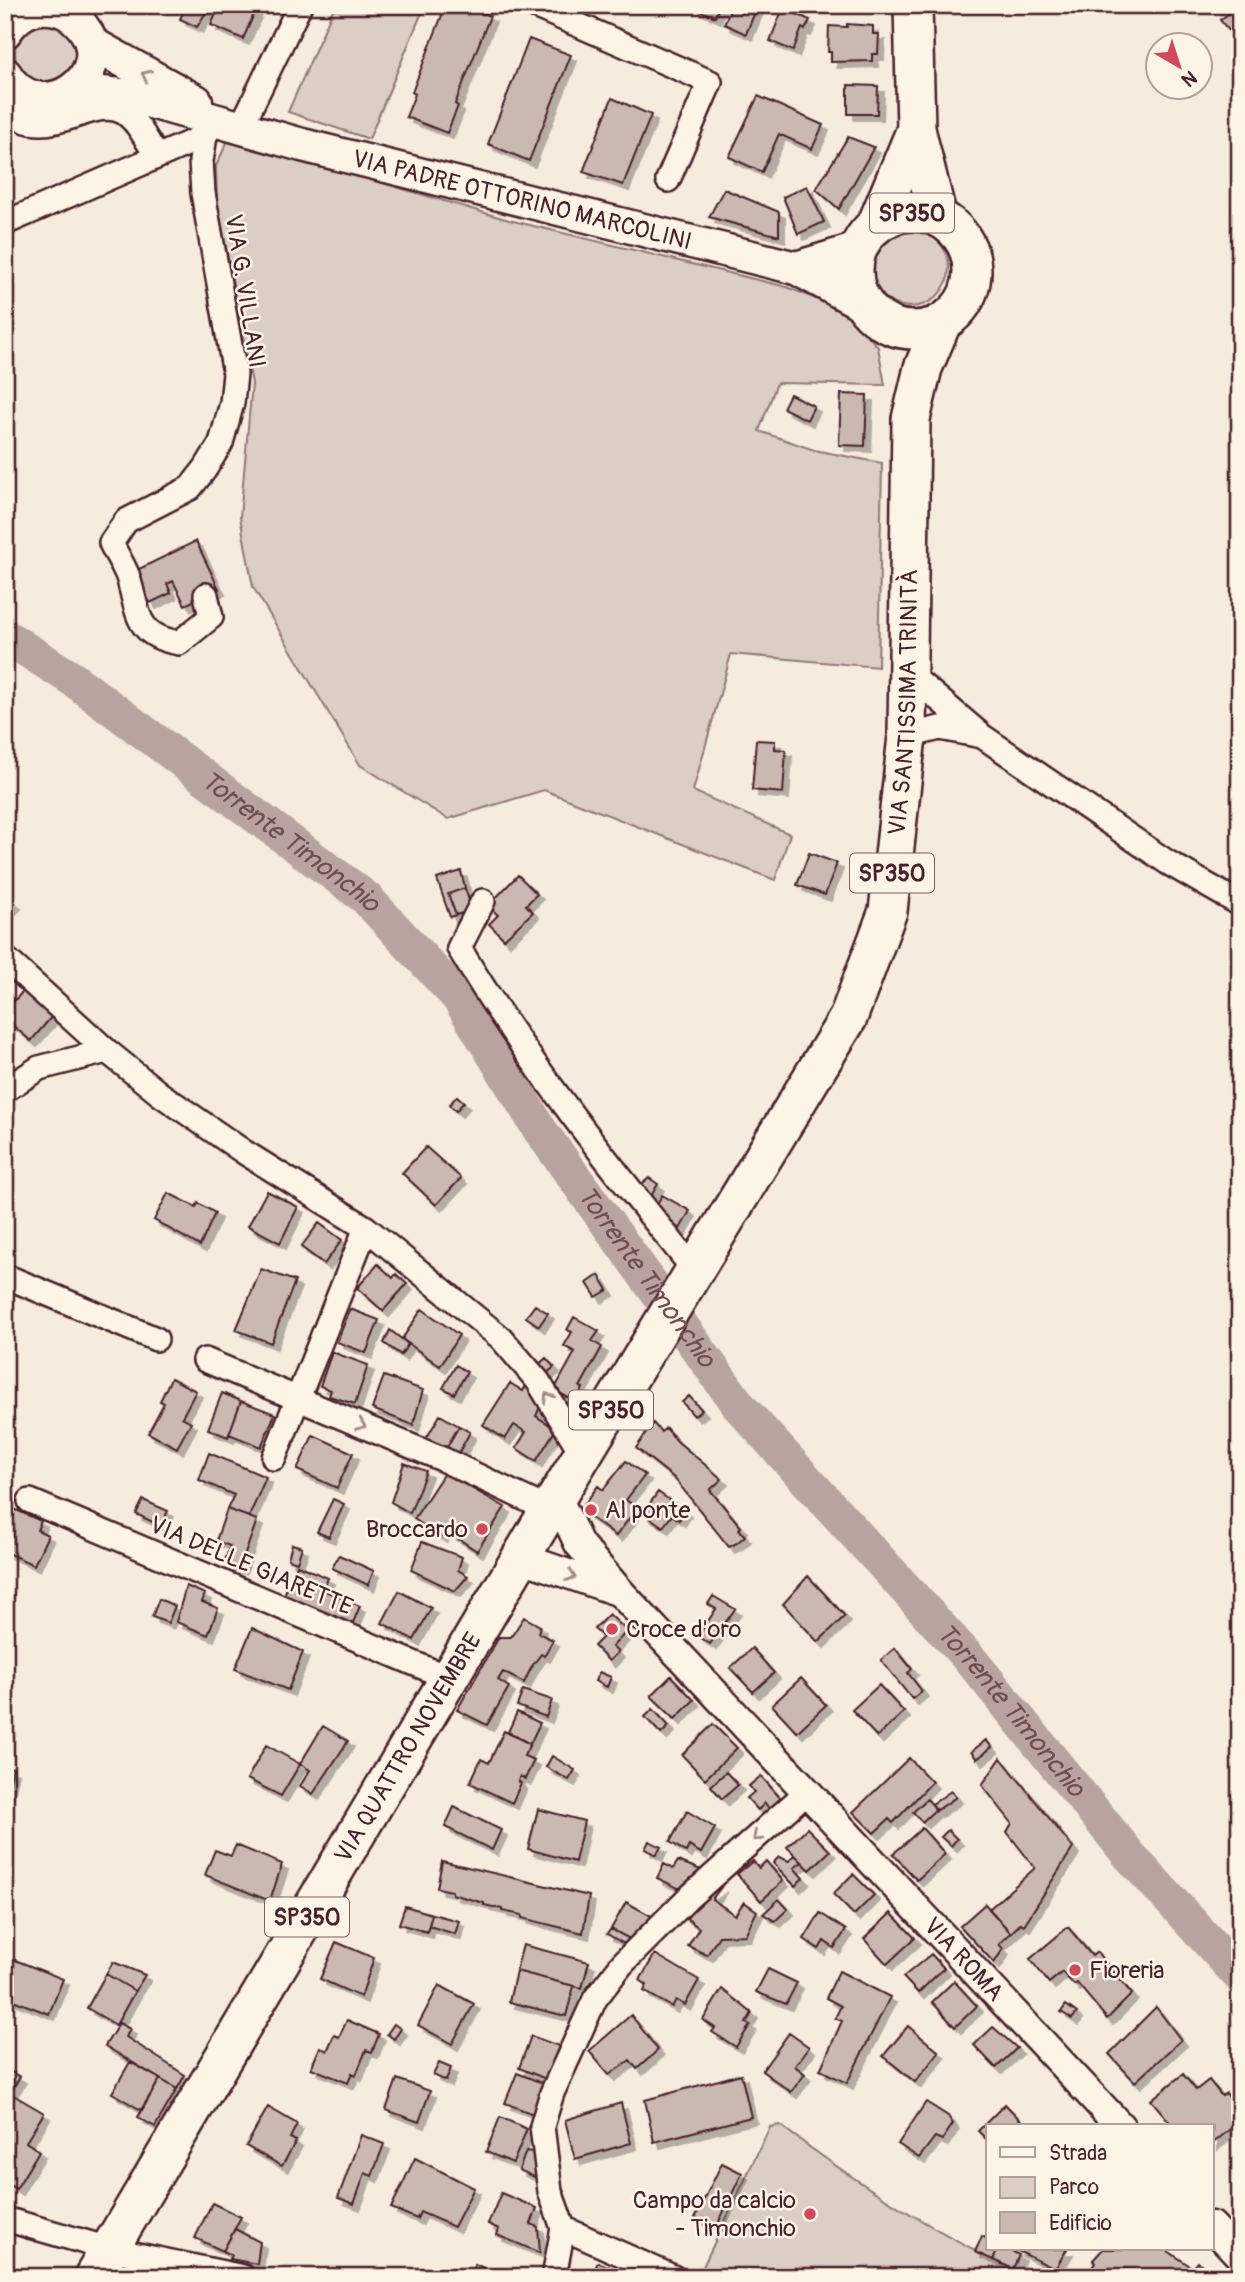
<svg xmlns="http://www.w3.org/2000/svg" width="1245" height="2282" font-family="Pangolin,sans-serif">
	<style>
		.green { fill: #dbcec4; stroke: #927678; stroke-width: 2 }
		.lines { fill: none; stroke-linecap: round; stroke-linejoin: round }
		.river { stroke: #b8a39e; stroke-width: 35 }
		.building { fill: #cab9b1; stroke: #4a1f2b; stroke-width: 2; filter: url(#shadow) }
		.minor-casing { stroke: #4a1f2b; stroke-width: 28 }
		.tertiary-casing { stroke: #4a1f2b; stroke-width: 33 }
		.secondary-casing { stroke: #4a1f2b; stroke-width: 37 }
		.primary-casing { stroke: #4a1f2b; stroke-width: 42 }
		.minor { stroke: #fcf5e5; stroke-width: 23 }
		.tertiary { stroke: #fcf5e5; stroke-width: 28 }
		.secondary { stroke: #fcf5e5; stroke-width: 32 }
		.primary { stroke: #fcf5e5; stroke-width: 37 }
		.oneway { stroke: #a38a88 }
		.poi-dot { fill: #d1495b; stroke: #fcf5e5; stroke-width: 2.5 }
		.labels { text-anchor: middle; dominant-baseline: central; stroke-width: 5; stroke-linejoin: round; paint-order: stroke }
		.shield { fill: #fcf5e5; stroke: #7f5f63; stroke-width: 2 }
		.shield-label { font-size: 23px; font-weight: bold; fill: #4a1f2b }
		.street-label { font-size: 24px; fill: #4a1f2b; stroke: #fcf5e5 }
		.poi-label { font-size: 24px; fill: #4a1f2b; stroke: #fcf5e5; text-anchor: start }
		.water-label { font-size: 26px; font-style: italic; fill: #704d53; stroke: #fcf5e5 }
	</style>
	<defs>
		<filter id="shadow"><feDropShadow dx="6" dy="6" stdDeviation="0" flood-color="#0004"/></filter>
	</defs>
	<rect width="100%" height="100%" fill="#f5ecde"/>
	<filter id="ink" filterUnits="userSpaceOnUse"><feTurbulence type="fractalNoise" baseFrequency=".0143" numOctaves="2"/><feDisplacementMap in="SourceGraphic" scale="14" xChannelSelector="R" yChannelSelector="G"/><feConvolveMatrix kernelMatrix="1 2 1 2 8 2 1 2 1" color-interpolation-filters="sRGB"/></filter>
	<g filter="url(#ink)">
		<path class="green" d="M335 5H425L369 139 288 112Z
			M15 53a31 31 0 1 1 62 0a31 31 0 1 1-62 0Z
			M229 138 509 220 787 287 847 312 878 347 885 385 777 383 759 431 814 450 882 463 878 667 731 654 693 791 790 834 775 880 544 790 448 819 360 765 253 587 240 517 252 383 217 201 216 166Z
			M871 268a39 39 0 1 1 78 0a39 39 0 1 1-78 0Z
			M780 2125C857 2184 941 2237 1031 2277H698L770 2127Z"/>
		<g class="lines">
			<path class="river" id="s1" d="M5 636 74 680 366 898 459 998 540 1130 740 1407 974 1664 1130 1856 1240 1976"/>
		</g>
		<path class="building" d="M192 5 208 9 197 27 180 19 186 6 191 8Z
			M220 5H258L243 39 211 25Z
			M446 5H463L490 16 455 104 458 106 447 133 406 117 415 94 412 92Z
			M695 5H720L715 17 694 8Z
			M732 5H758L746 34 724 24Z
			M1240 5V44L1220 20Z
			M783 8 810 20 805 30 802 28 793 51 770 41Z
			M847 24 873 26V34H879L878 54H872V61L831 62V52H828L829 26 847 27Z
			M529 39 571 55 529 161 488 144Z
			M848 85 878 86 877 114H848Z
			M758 96 823 125 812 149 779 134 762 172 729 157Z
			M612 98 651 115 623 185 583 172Z
			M848 137 874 147 839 209 816 189Z
			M807 186 824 222 798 234 783 197Z
			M724 189 779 212V236L709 217Z
			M790 394 814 406 807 420 783 408Z
			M841 394 867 395 865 446 839 445Z
			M196 541 219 589 185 605 173 581 167 584 171 593 150 603 135 571Z
			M756 740 775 741V749L786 750 783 793 752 790Z
			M809 853 837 863 825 895 797 885Z
			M461 871 465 888 448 894 456 915 450 917 437 879Z
			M518 875 537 894 526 905 533 912 504 939 489 924 498 915 488 906Z
			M465 888 472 910 456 915 448 894Z
			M5 894 15 903 5 913Z
			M24 990 53 1015 31 1041 5 1019V1011Z
			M457 1096 464 1102 456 1111 449 1105Z
			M426 1147 461 1178 436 1205 402 1173Z
			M649 1178 658 1184 650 1198 636 1189Z
			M267 1191 298 1207 280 1243 248 1226Z
			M168 1193 196 1207 198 1203 215 1213 200 1246 154 1220Z
			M662 1195 690 1211 680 1229 652 1213Z
			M319 1223 342 1240 324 1264 301 1247Z
			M378 1264 393 1278 396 1274 407 1284 383 1311 357 1288Z
			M261 1269 295 1281 271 1343 236 1330Z
			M599 1275 608 1290 596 1297 587 1283Z
			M535 1305 548 1313 539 1326 526 1317Z
			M350 1309 379 1320 366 1353 337 1342Z
			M422 1309 459 1335 440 1366 402 1339Z
			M574 1317 599 1331 592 1341 602 1347 580 1387 583 1388 576 1402 554 1390 575 1352 564 1346 572 1332 567 1330Z
			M390 1330 408 1344 401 1355 384 1343Z
			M332 1352 368 1365 355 1404 329 1396 331 1390 320 1386Z
			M546 1358 554 1367 544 1376 536 1367Z
			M456 1365 467 1372 454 1394 443 1388Z
			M384 1376 423 1390 413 1425 372 1409Z
			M171 1378 196 1391 182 1417 191 1422 177 1448 148 1433 164 1403 160 1401Z
			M529 1381 543 1400 536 1416 556 1429 536 1461 516 1448 526 1432 514 1425 505 1439 483 1425 510 1383 523 1391Z
			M222 1393 241 1401 228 1437 208 1429Z
			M689 1396 702 1410 694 1416 682 1402Z
			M241 1401 275 1414 261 1447 229 1434Z
			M440 1415 459 1426 445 1450 426 1439Z
			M653 1423 661 1432 666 1428 677 1441 722 1479 710 1490 741 1527 739 1529 745 1536 737 1543 729 1547 674 1478 636 1448Z
			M459 1426 470 1432 458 1454 447 1447Z
			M313 1435 353 1453 337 1488 297 1470Z
			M209 1453 266 1477 249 1517 227 1509 234 1495 199 1480Z
			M626 1461 645 1475 626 1500 637 1508 616 1536 580 1510 598 1486 603 1490Z
			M404 1463 426 1471 410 1513 391 1502Z
			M444 1473 505 1507 477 1551 445 1530 441 1537 414 1519Z
			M658 1492 685 1511 679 1520 672 1515 663 1527 643 1513Z
			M333 1499 344 1504 329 1537 317 1532Z
			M143 1500 168 1511 161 1526 136 1514Z
			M14 1509 41 1521 37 1530 48 1535 34 1565 5 1552V1527Z
			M227 1509 257 1520 240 1568 224 1563 230 1546 216 1541Z
			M422 1542 462 1557 458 1570 468 1576 455 1591 411 1570Z
			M292 1544 302 1547 297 1562 288 1559Z
			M339 1555 374 1571 368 1585 332 1568Z
			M297 1565 328 1578 323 1590 360 1606 350 1630 314 1614 316 1608 284 1595Z
			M808 1576 845 1616 818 1642 783 1604Z
			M186 1586 205 1594 202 1602 218 1608 208 1635 176 1622Z
			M399 1591 431 1608 414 1640 382 1623Z
			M713 1596 735 1609 710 1644 698 1636 716 1609 708 1604Z
			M159 1599 175 1606 168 1623 152 1617Z
			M609 1614 627 1631 612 1647 618 1652 609 1661 594 1646 603 1637 594 1629Z
			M524 1617 540 1626 538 1633 553 1640 544 1656 541 1654 532 1666 524 1683 503 1672 498 1680 509 1687 487 1725 457 1710 499 1637H511Z
			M252 1628 303 1652 288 1690 235 1669Z
			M752 1648 774 1673 753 1692 730 1668Z
			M895 1648 912 1669 908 1673 922 1691 912 1699 881 1660Z
			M599 1672 611 1677 607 1687 595 1681Z
			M671 1676 694 1700 675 1719 651 1696Z
			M801 1678 826 1705 797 1732 772 1705Z
			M879 1685 904 1712 877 1737 852 1710Z
			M523 1690 552 1700 546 1717 517 1706Z
			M653 1709 669 1726 661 1734 645 1717Z
			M517 1712 540 1723 530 1744 508 1732Z
			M713 1724 737 1748 705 1779 682 1755Z
			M323 1726 348 1741 313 1794 300 1786 310 1770 300 1764Z
			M504 1731 530 1744 524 1756 534 1760 525 1779 520 1776 518 1781 521 1783 512 1803 470 1783 481 1759 489 1763Z
			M986 1740 992 1747 977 1759 971 1752Z
			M266 1745 300 1764 281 1796 247 1779Z
			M552 1756 575 1770 569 1780 546 1767Z
			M909 1758 932 1782 893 1823 889 1819 874 1833 853 1812Z
			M1001 1758 1073 1848 1024 1925 1021 1923 1011 1933 989 1909 1035 1868 1007 1832 1012 1823 982 1785Z
			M5 1766 13 1768 5 1802Z
			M726 1772 738 1785 722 1799 711 1786Z
			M761 1776 782 1800 770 1810 765 1803 758 1810 747 1798 754 1792 749 1786Z
			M951 1791 956 1797 936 1811 932 1804Z
			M927 1799 936 1809 922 1822 913 1812Z
			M454 1807 501 1830 492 1850 445 1827Z
			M538 1809 584 1821 575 1862 528 1849Z
			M687 1811 715 1828 701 1853 689 1846 686 1852 670 1842Z
			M807 1828 830 1851 810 1870 787 1847Z
			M922 1828 945 1854 917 1880 893 1854Z
			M948 1830 957 1839 951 1846 941 1837Z
			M649 1841 661 1847 656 1855 645 1849Z
			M236 1845 282 1864 270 1901 205 1875 215 1850 231 1856Z
			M795 1855 802 1862 794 1868 803 1878 795 1886 773 1863 779 1857 789 1861Z
			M442 1861 589 1896 583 1933 522 1918V1915L502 1911V1909L484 1905V1903L452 1894V1891L437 1888Z
			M678 1861 706 1872 698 1882 690 1879 684 1891 657 1878 664 1864 673 1869Z
			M753 1861 759 1868 766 1861 783 1881 761 1901 737 1874Z
			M853 1874 874 1895 854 1915 833 1894Z
			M722 1886 712 1899 735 1915 744 1902 757 1911 745 1935 719 1936 707 1955 688 1946 699 1928 681 1914Z
			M779 1899 788 1909 775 1921 763 1914Z
			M626 1902 655 1918 637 1943 611 1929Z
			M985 1904 1011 1933 999 1944 1003 1949 994 1963 960 1926Z
			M405 1906 432 1914 427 1932 399 1924Z
			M820 1913 846 1930 834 1948 824 1941 819 1949 804 1939Z
			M891 1913 915 1938 887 1964 864 1939Z
			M432 1914 459 1921 455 1934 429 1926Z
			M1068 1927 1092 1956 1097 1952 1132 1994 1107 2019 1077 1983 1074 1985 1062 1972 1049 1983 1030 1959Z
			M611 1929 630 1939 626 1945 607 1934Z
			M336 1942 374 1958 361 1997 320 1979Z
			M523 1945 589 1962 582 1988 516 1971Z
			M655 1954 699 1980 685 2005 676 2000 672 2007 644 1991 647 1985 640 1980Z
			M931 1954 944 1968 918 1993 903 1977Z
			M5 1956 63 1979 49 2014 5 1997Z
			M113 1962 145 1975 135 1991 106 1974Z
			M768 1969 797 1983 786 2004 756 1992Z
			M516 1971 574 1986 566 2016 509 2002Z
			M839 1971 890 1997 847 2083 820 2070 842 2021 835 2018 841 2006 826 1998Z
			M106 1974 135 1991 116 2025 87 2008Z
			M954 1981 977 2006 955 2027 932 2002Z
			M439 1985 474 2004 452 2044 418 2025Z
			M722 1989 752 2013 746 2023 750 2025 736 2047 712 2032 715 2028 703 2020Z
			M1066 2005 1077 2013 1072 2019 1061 2012Z
			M1156 2007 1181 2040 1135 2082 1109 2054Z
			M631 2015 658 2050 637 2069 630 2060 609 2075 589 2051Z
			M347 2020 379 2034 372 2052 366 2050 356 2075 352 2073 348 2083 311 2068 320 2047 327 2051 334 2035 339 2037Z
			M119 2023 130 2029 126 2037 185 2075 177 2089 105 2046Z
			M394 2024 401 2029 394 2039 387 2034Z
			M908 2026 939 2052 915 2082 883 2056Z
			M993 2027 1017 2048 996 2068 974 2045Z
			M789 2033 809 2047 795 2066 805 2074 791 2092 762 2071Z
			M531 2036 559 2046 546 2079 519 2068Z
			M130 2062 160 2079 141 2110 112 2093Z
			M439 2063 451 2068 446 2081 433 2075Z
			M5 2068 20 2077 5 2100Z
			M517 2073 545 2084 533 2114 505 2103Z
			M741 2074 751 2117 654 2142 645 2100Z
			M1183 2074 1196 2090 1209 2080 1222 2096 1226 2093 1240 2110V2121L1212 2144V2126H1173L1151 2100Z
			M160 2079 177 2089 155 2127 138 2117Z
			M397 2079 430 2091 419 2122 386 2110Z
			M10 2093 44 2113 26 2142 39 2151 16 2189 5 2182V2100Z
			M926 2102 948 2116 953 2124 942 2140 935 2137 919 2158 898 2144Z
			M621 2103 631 2143 575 2159 565 2120Z
			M1005 2104 1026 2126H988V2141L978 2131Z
			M268 2107 297 2124 290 2138 296 2141 282 2166 246 2146Z
			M500 2117 527 2129 513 2163 486 2152Z
			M361 2135 384 2144 372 2176 365 2173 354 2204 338 2198Z
			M526 2151 539 2153 541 2180 519 2170Z
			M415 2158 474 2188 454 2227 420 2212 417 2219 391 2208Z
			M722 2163 742 2173 716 2228 695 2218Z
			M501 2193 537 2208 531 2224 538 2227 540 2253 497 2235 499 2229 488 2224Z
			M212 2203 241 2217 223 2251 195 2238Z
			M235 2229 260 2242 257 2264 230 2259 232 2255 223 2251Z
			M982 2236 988 2239V2249H998L993 2260 975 2252Z
			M998 2249H1008L1019 2255 1013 2269 993 2260Z
			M1067 2249 1055 2269 1016 2250 1017 2249Z
			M1103 2249H1165L1193 2268 1198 2262 1219 2277H1134L1125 2269 1118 2277H1099L1091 2270 1096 2263 1093 2260Z
			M598 2262 630 2277H591Z
			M475 2264 504 2277H470Z"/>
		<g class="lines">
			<defs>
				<path id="minor" d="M532 5 710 82 668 180
					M5 109C49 147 90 94 123 112 138 121 147 141 156 155
					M242 125 300 5
					M205 136 201 161 203 193 235 374 232 403 221 443 205 469 190 488 126 521 111 543C116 554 124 566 128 577 139 613 135 636 179 643L211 617 206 595
					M5 223 205 136 212 124
					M908 673 982 736
					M907 736 940 728 982 736 1167 862 1240 904
					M483 901 459 948C528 1064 612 1168 696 1272
					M5 958 107 1051
					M5 1090 39 1068 107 1051 160 1094 244 1152 366 1228 501 1338 538 1381 583 1455
					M5 1276 156 1339
					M205 1360 442 1459 549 1510
					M274 1458 366 1228
					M30 1501 451 1679
					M5 2219 109 2249 243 2277
					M563 2228 550 2191 542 2126 552 2093 595 1999 622 1964 687 1899 808 1791
					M563 2228 673 2277
					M554 2277 563 2228"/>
				<g id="tertiary">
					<path id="s2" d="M557 1497 579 1544 620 1592 1120 2126"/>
					<path d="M522 1558 620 1592"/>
					<path d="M1212 2226 1240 2256"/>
				</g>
				<g id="secondary">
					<path d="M5 32C16 16 30 6 50 8 64 9 74 16 82 26 121 74 40 133 5 74"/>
					<path d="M91 43 196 101"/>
					<path id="s3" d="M74 90 130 96 302 145 796 268 864 305"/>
					<path d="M796 268 858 249"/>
				</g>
				<g id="primary">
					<path d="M913 5 916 129 938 218"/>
					<circle cx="913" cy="271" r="59"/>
					<path d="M876 225 916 129"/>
					<path id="s4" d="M93 2277 549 1510 848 1018 888 911 907 736 911 419 923 368 942 323"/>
				</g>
			</defs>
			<use href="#minor" class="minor-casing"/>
			<use href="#tertiary" class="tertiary-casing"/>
			<use href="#secondary" class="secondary-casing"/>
			<use href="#primary" class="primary-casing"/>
			<use href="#minor" class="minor"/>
			<use href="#tertiary" class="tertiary"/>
			<use href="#secondary" class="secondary"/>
			<use href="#primary" class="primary"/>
		</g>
		<defs><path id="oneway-chevron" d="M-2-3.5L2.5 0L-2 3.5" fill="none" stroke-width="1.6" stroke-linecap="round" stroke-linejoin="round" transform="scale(1.75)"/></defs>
		<g class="oneway">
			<use href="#oneway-chevron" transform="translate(146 75) rotate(-153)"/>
			<use href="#oneway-chevron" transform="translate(548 1397) rotate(-121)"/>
			<use href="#oneway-chevron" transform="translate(361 1425) rotate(23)"/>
			<use href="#oneway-chevron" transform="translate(571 1576) rotate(19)"/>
			<use href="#oneway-chevron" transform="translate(757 1837) rotate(138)"/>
		</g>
	</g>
	<g class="poi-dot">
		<circle cx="591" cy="1510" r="7"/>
		<circle cx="482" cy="1529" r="7"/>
		<circle cx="612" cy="1629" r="7"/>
		<circle cx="1075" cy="1970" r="7"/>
		<circle cx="810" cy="2214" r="7"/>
	</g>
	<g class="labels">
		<g class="shield">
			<rect x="870" y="193.5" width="84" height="39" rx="5"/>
			<rect x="850" y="853.5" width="84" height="39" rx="5"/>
			<rect x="569" y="1390.5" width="84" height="39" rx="5"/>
			<rect x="265" y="1897.5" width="84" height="39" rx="5"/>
		</g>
		<g class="shield-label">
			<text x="912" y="213">SP350</text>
			<text x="892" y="873">SP350</text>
			<text x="611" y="1410">SP350</text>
			<text x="307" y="1917">SP350</text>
		</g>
		<g class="street-label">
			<text stroke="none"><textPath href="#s3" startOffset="462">VIA PADRE OTTORINO MARCOLINI</textPath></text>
			<text transform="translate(245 291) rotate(81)">VIA G. VILLANI</text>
			<text stroke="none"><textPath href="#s4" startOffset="1792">VIA SANTISSIMA TRINITÀ</textPath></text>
			<text transform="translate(251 1566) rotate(23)">VIA DELLE GIARETTE</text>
			<text stroke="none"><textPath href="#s4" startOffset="616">VIA QUATTRO NOVEMBRE</textPath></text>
			<text stroke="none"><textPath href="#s2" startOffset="618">VIA ROMA</textPath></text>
		</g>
		<g class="poi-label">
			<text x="605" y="1510">Al ponte</text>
			<text x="468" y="1529" text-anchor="end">Broccardo</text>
			<text x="626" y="1629">Croce d'oro</text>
			<text x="1089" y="1970">Fioreria</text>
			<text x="796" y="2200" text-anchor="end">Campo da calcio<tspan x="796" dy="28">- Timonchio</tspan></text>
		</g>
		<g class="water-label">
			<text stroke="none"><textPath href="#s1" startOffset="352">Torrente Timonchio</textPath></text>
			<text stroke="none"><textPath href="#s1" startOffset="919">Torrente Timonchio</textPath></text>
			<text stroke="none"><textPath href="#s1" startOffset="1486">Torrente Timonchio</textPath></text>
		</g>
	</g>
	<rect width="1245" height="2282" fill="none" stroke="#fcf5e5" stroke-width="28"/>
	<rect x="14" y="14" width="1217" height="2254" fill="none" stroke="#4a1f2b" stroke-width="2.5" filter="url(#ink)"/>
	<rect x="986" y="2124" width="228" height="126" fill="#fcf5e5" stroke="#b59f9b" stroke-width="2"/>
	<rect x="1000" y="2147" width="35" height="10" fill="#fcf5e5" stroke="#b59f9b" stroke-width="2"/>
	<text x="1049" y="2160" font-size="21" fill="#4a1f2b">Strada</text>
	<rect x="1000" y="2177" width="35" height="21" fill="#dbcec4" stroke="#b59f9b" stroke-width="2"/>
	<text x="1049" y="2194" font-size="21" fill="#4a1f2b">Parco</text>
	<rect x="1000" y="2212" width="35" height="21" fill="#cab9b1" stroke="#b59f9b" stroke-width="2"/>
	<text x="1049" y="2230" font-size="21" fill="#4a1f2b">Edificio</text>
	<g transform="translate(1179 66) rotate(141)"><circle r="33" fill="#fcf5e5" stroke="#b59f9b" stroke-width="2"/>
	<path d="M0-5L12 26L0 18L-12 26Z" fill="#d1495b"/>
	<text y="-10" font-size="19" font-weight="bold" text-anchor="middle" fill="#4a1f2b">N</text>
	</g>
</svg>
